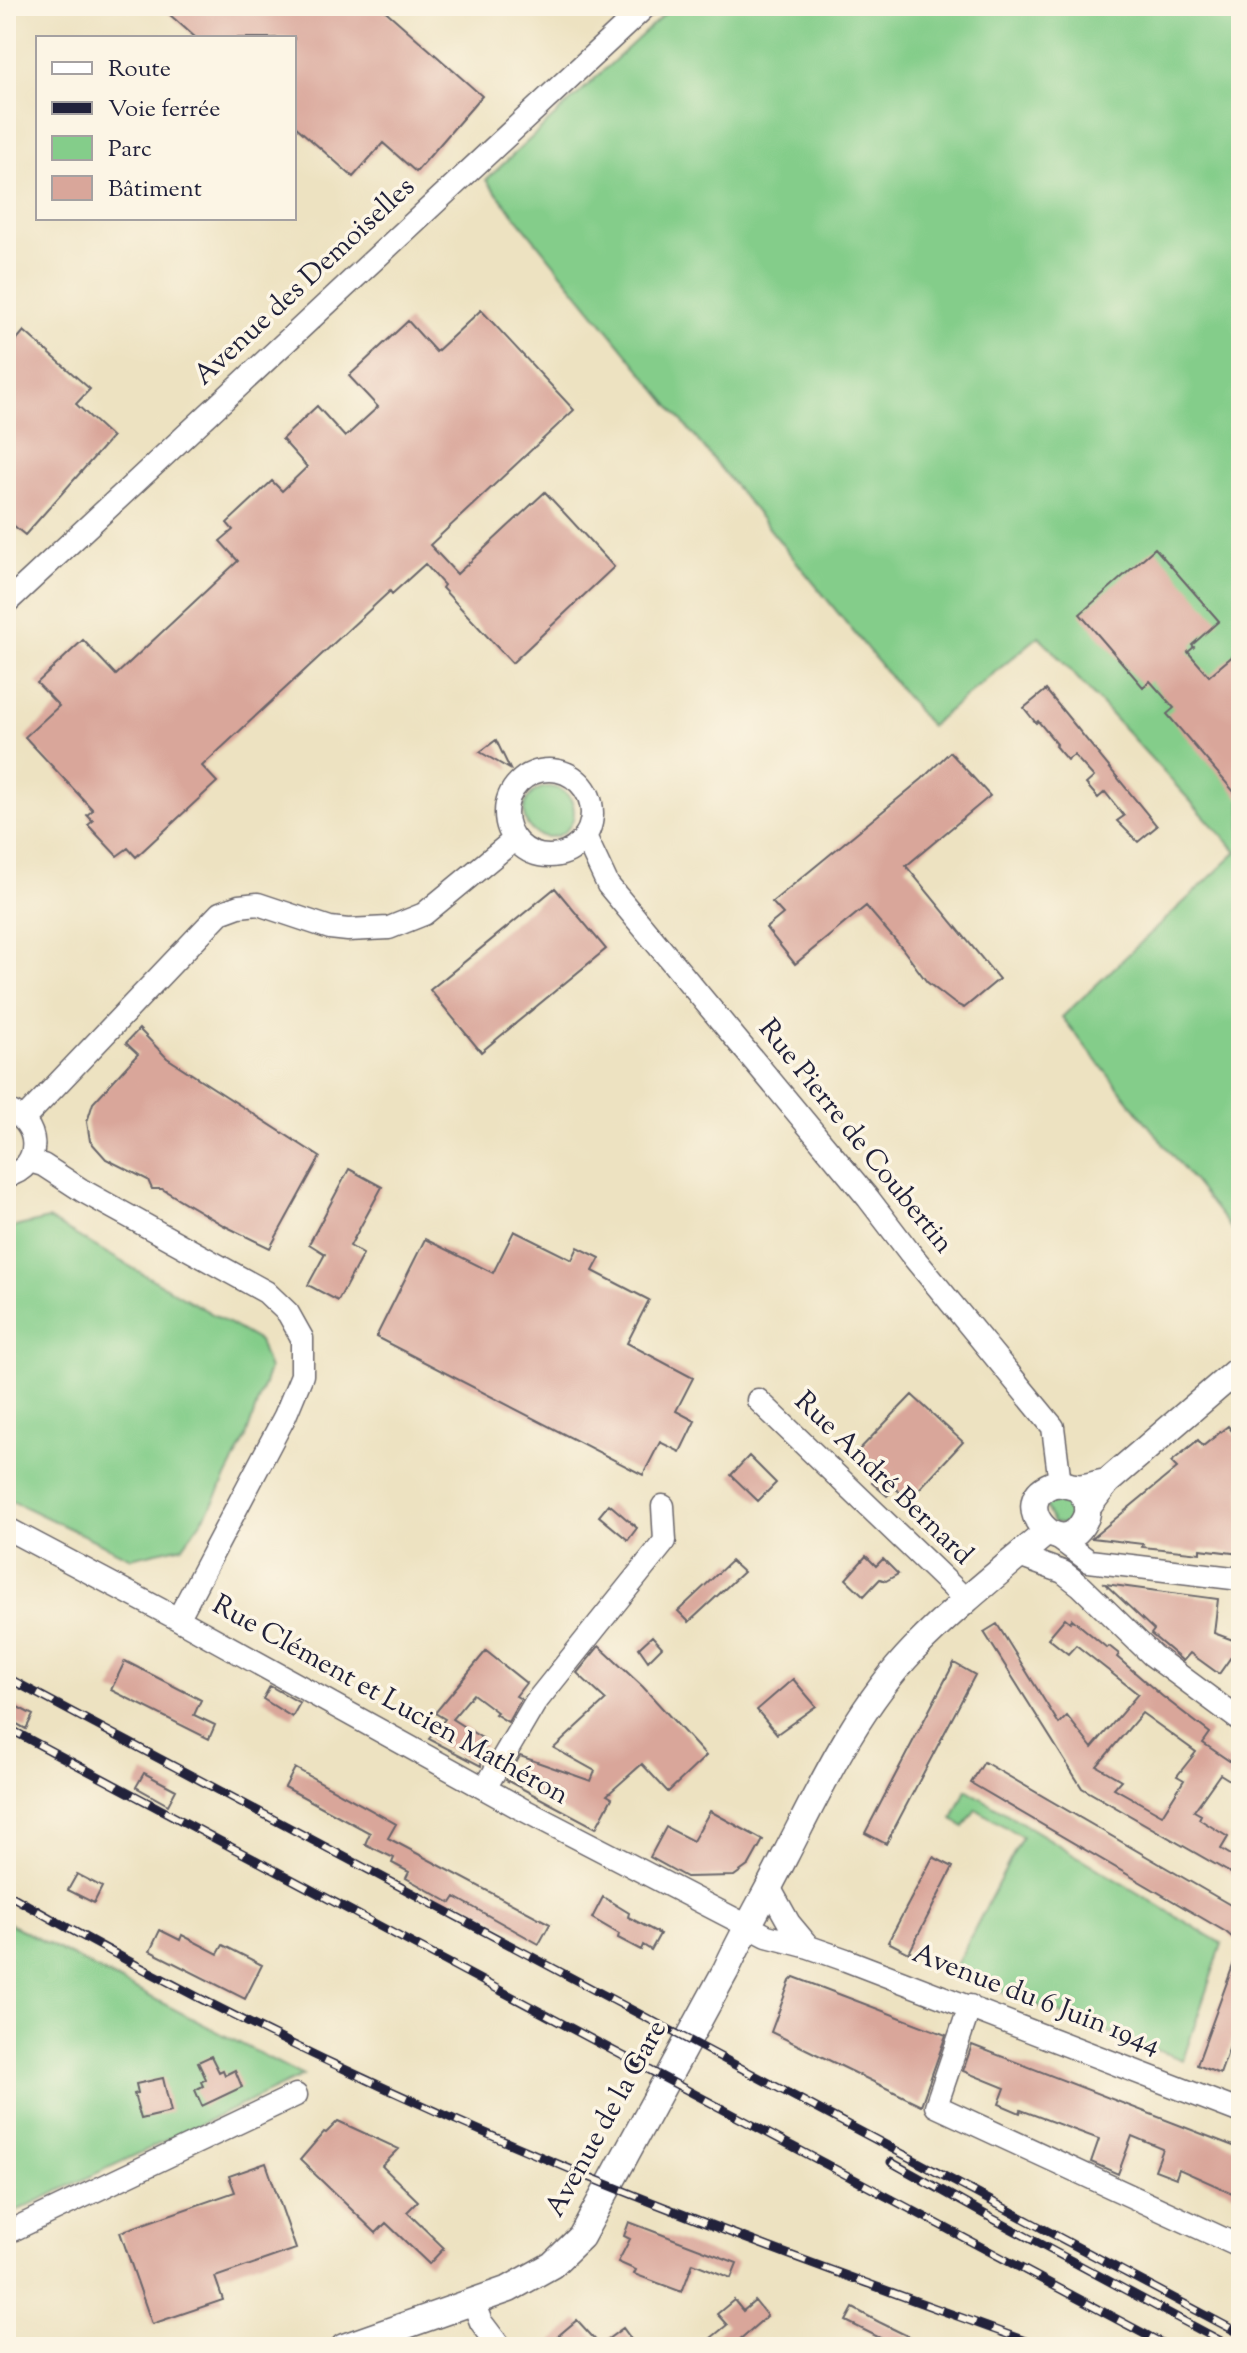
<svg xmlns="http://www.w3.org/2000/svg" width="1247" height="2353" font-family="'Sorts Mill Goudy',serif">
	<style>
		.green { fill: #84cd8a; stroke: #537862; stroke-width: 2 }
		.building { fill: #d9a69a; fill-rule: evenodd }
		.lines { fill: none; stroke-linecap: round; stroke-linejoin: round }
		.minor-casing { stroke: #69656a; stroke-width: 25 }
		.tertiary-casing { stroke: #69656a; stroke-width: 29 }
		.minor { stroke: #fff; stroke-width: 22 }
		.tertiary { stroke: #fff; stroke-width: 26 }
		.rail-casing { stroke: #22223b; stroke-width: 9 }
		.rail { stroke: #fcf5e5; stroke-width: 6; stroke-dasharray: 18; stroke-linecap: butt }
		.labels { text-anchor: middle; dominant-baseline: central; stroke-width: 7; stroke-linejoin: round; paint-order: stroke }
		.street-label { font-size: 28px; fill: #22223b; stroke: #fcf5e5 }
	</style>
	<rect width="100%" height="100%" fill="#fcf5e5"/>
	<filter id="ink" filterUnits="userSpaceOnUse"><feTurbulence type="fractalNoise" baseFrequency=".0125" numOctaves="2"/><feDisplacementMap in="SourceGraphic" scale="16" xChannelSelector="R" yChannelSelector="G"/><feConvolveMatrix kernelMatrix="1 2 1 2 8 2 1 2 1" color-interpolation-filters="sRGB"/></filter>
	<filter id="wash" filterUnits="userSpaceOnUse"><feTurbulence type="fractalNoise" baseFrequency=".006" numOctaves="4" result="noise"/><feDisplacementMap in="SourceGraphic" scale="32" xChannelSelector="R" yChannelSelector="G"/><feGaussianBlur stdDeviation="1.8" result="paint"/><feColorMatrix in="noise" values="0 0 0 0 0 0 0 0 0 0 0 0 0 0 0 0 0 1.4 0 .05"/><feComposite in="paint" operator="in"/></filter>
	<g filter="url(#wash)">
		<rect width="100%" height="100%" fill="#ede2c1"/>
		<path class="green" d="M673 6H1241V1241L1062 1017 1237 852 1039 636 930 726 486 180Z
			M524 812a25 25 0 1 1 50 0a25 25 0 1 1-50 0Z
			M48 1219 259 1341 269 1369 245 1440 211 1507 183 1546 131 1558 6 1498V1229Z
			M1065 1494 1075 1504 1072 1519 1063 1524 1053 1523 1045 1504 1047 1500Z
			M966 1789 1222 1944 1183 2060 952 1973 1022 1837 976 1809 964 1827 953 1819Z
			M6 1922 303 2076 6 2216Z"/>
		<g id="blocks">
			<path class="building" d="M160 6H380L482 96 416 172 383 143 353 177 294 125V38H196Z
				M481 310 574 410 430 545 457 574 545 492 614 567 512 663 442 588 444 585 425 564 392 594 390 591 202 766 217 782 136 857 128 848 117 856 88 825 93 821 87 815 93 810 25 737 59 706 37 683 83 640 116 675 238 561 220 541 233 530 227 523 272 481 282 491 307 467 282 439 317 406 345 437 378 407 349 376 408 321 436 352Z
				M24 331 90 389 76 404 112 437 25 535 6 519V352Z
				M1155 548 1219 621 1192 645 1194 647 1188 652 1209 676 1241 649V800L1167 714 1174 708 1150 681 1143 687 1080 614Z
				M1046 690 1157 826 1138 842 1117 821 1124 816 1105 792 1098 798 1086 784 1094 777 1074 755 1067 760 1055 746 1057 744 1038 721 1036 723 1024 708Z
				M496 740 510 769 480 752Z
				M950 752 990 796 906 866 999 979 964 1008 954 1003 927 982 902 948 866 906 795 964 766 928 783 914 772 902 922 779Z
				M555 888 606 949 481 1052 430 990Z
				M139 1029 167 1058 320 1157 270 1248 223 1225 162 1189H152L148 1180 106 1159 90 1141 87 1122 93 1103 138 1054 126 1043Z
				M349 1169 382 1187 350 1246 363 1254 338 1301 308 1285 325 1254 309 1244Z
				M514 1231 572 1260 578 1247 600 1258 593 1271 649 1300 627 1343 693 1378 676 1411 695 1421 680 1452 660 1442 643 1475 376 1337 425 1239 493 1273Z
				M912 1395 963 1442 909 1500 895 1488 887 1496 872 1483 880 1474 857 1452Z
				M1228 1426 1241 1442V1554L1200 1549V1553L1142 1547 1143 1544 1092 1538 1177 1468 1171 1462 1198 1440 1203 1446Z
				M749 1456 776 1483 758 1501 731 1475Z
				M609 1504 637 1528 628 1540 599 1516Z
				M866 1556 876 1566 883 1559 898 1574 886 1581 880 1579 864 1596 846 1579Z
				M731 1561 743 1572 689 1622 678 1611Z
				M1105 1584 1218 1599 1214 1633 1241 1643V1665L1231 1657 1219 1674 1190 1653 1183 1661 1151 1634 1154 1630Z
				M1065 1618 1070 1622 1072 1619 1107 1648 1109 1646 1119 1654 1117 1657 1162 1696 1210 1733 1203 1743 1241 1769V1787L1220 1774 1194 1811 1201 1815 1199 1819 1228 1837 1221 1849 1241 1861V1879L1082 1788 984 1632 997 1624 1059 1724 1067 1716 1092 1748 1138 1694 1076 1645 1068 1654 1048 1638ZM1142 1713 1196 1752 1177 1776 1184 1780 1162 1815 1114 1788 1121 1780 1097 1766Z
				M652 1636 662 1647 648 1661 639 1648Z
				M599 1646 643 1687 706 1756 668 1792 642 1764 607 1795 612 1798 596 1828 506 1780 520 1756 591 1781 595 1771 554 1748 606 1700 577 1673Z
				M486 1651 526 1683 516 1696 521 1699 508 1722 495 1714 497 1712 473 1694 452 1719 485 1740 481 1766 429 1739 445 1719 435 1713Z
				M125 1661 201 1700 194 1715 215 1725 209 1739 111 1690Z
				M954 1663 975 1675 886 1844 865 1833Z
				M793 1679 816 1706 777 1734 757 1710Z
				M270 1686 300 1703 292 1717 263 1699Z
				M6 1701 33 1715 26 1729 6 1718Z
				M984 1762 1239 1910 1241 1945 1226 1932 971 1783Z
				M295 1768 396 1824 388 1838 550 1924 539 1944 455 1897 451 1903 406 1878 409 1872 392 1863 394 1858 365 1844 370 1833 285 1787Z
				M144 1773 176 1790 168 1805 136 1787Z
				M710 1811 763 1840 749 1865 734 1876 686 1877 650 1857 666 1827 693 1841Z
				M933 1857 953 1867 909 1953 888 1942Z
				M77 1874 102 1887 94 1903 68 1890Z
				M603 1897 629 1913 628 1917 660 1934 651 1950 643 1945 641 1950 618 1938 619 1934 592 1918Z
				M160 1930 180 1940 182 1935 218 1954 223 1945 262 1965 245 1999 150 1951Z
				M1239 1949 1241 2016 1220 2074 1197 2065Z
				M794 1977 946 2035 921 2105 771 2032 790 1981Z
				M972 2045 1241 2149V2197L1179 2169 1176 2178 1155 2170 1163 2149 1132 2136 1118 2174 1091 2162 1099 2139 1021 2110 1020 2113 999 2104 1005 2088 963 2071Z
				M211 2056 219 2072 223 2070 225 2075 235 2070 242 2087 202 2106 195 2090 203 2086 201 2082 206 2079 198 2062Z
				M163 2078 171 2112 141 2119 134 2094 138 2093 136 2084Z
				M338 2121 399 2149 382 2166 418 2201 407 2212 444 2248 429 2264 386 2223 376 2233 300 2160 324 2132 326 2133Z
				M266 2163 296 2249 215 2277 223 2300 152 2324 120 2232 235 2192 229 2176Z
				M629 2222 737 2263 731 2278 693 2263 682 2292 634 2274 636 2270 618 2262 630 2239 624 2236Z
				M734 2300 743 2311 755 2301 767 2316 731 2347H700L727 2325 717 2314Z
				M853 2308 879 2322 930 2347H898L846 2321Z
				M577 2320 600 2345 623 2328 637 2347H545Z"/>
		</g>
	</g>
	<g filter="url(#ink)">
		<use href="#blocks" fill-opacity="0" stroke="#69656a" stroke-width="2"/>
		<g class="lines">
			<defs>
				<path id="minor" d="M6 603 646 6
					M506 813a43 43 0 1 1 86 0a43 43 0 1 1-86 0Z
					M585 836 608 885 868 1198 910 1253 1053 1427 1060 1483
					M6 1110C41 1120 44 1168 6 1176
					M24 1119 220 913 239 906 258 904 330 928 348 930 389 928 424 914 515 839
					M29 1161 43 1165 83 1191 266 1292 288 1313 302 1338V1375L285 1416 178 1619
					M758 1400 966 1600
					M6 1528 178 1619 520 1808 767 1936 809 1947 846 1960 1241 2112
					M1054 1535 1089 1561 1241 1579
					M1019 1556 1063 1572 1081 1586 1152 1655 1241 1721
					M485 1788 535 1703 665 1541 663 1506
					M769 1887 789 1923 809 1947
					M970 2006 936 2106 1241 2247
					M6 2233 296 2095
					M473 2302 481 2322 500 2347"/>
				<path id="tertiary" d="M1076 1487C1086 1496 1091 1509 1084 1521 1061 1565 1007 1503 1051 1485 1061 1481 1066 1486 1075 1487 1084 1489 1098 1483 1107 1482
					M1087 1508 1107 1482 1241 1367
					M344 2347 509 2289 552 2265 581 2237 726 1970C744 1931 766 1894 785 1856 822 1784 857 1708 914 1649 955 1607 1002 1570 1047 1532"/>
			</defs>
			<use href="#minor" class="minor-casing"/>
			<use href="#tertiary" class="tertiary-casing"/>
			<use href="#minor" class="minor"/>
			<use href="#tertiary" class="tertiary"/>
			<defs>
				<path id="rail" d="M6 1677 1241 2334
					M6 1727 1169 2347
					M6 1893C195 2002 392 2096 594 2179 741 2239 892 2292 1042 2347
					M891 2162 984 2214 1232 2347"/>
			</defs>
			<use href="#rail" class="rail-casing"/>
			<use href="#rail" class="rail"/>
		</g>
	</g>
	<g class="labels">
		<g class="street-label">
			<text transform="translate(305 282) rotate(-43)">Avenue des Demoiselles</text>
			<text transform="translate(855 1137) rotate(51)">Rue Pierre de Coubertin</text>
			<text transform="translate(883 1479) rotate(44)">Rue André Bernard</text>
			<text transform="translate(390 1701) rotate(29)">Rue Clément et Lucien Mathéron</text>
			<text transform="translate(1036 2000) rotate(21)">Avenue du 6 Juin 1944</text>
			<text transform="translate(607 2119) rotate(-61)">Avenue de la Gare</text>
		</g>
	</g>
	<rect width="1247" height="2353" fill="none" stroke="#fcf5e5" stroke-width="32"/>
	<rect x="36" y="36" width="260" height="184" fill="#fcf5e5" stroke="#a5a1a1" stroke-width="2"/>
	<rect x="52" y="62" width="40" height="12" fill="#ffffff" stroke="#a5a1a1" stroke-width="2"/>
	<text x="108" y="76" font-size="24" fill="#22223b">Route</text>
	<rect x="52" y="102" width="40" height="12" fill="#22223b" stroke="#a5a1a1" stroke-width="2"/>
	<text x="108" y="116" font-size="24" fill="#22223b">Voie ferrée</text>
	<rect x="52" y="136" width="40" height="24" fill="#84cd8a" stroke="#a5a1a1" stroke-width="2"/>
	<text x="108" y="156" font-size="24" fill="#22223b">Parc</text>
	<rect x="52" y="176" width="40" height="24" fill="#d9a69a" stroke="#a5a1a1" stroke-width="2"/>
	<text x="108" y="196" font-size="24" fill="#22223b">Bâtiment</text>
</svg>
